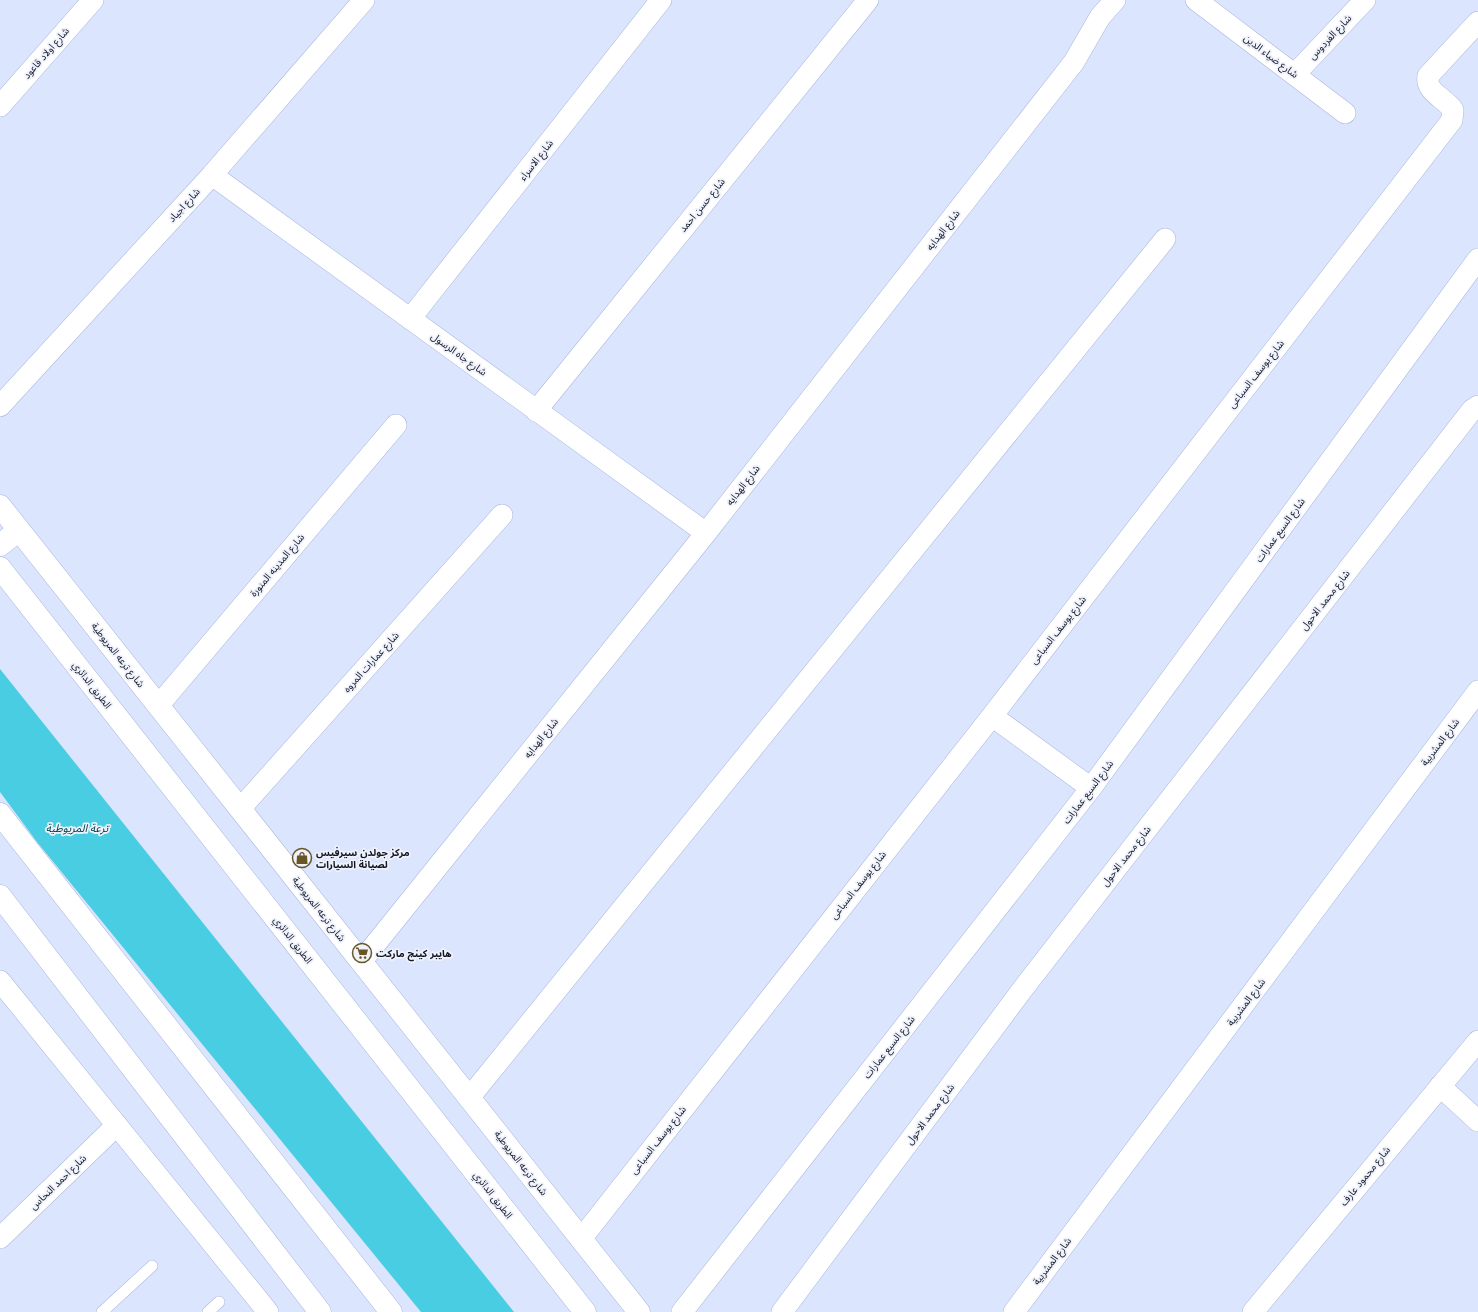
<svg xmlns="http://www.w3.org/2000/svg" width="1478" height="1312" font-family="Montserrat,'Noto Sans Arabic',sans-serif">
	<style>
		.water { fill: #49cde2 }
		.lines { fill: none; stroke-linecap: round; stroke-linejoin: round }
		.service-casing { stroke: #a9b7de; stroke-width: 12 }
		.minor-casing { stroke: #a9b7de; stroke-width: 22 }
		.secondary-casing { stroke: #a9b7de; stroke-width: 23 }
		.motorway-casing { stroke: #a9b7de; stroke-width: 23 }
		.service { stroke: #fff; stroke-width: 11 }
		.minor { stroke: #fff; stroke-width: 21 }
		.secondary { stroke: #fff; stroke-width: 22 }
		.motorway { stroke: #fff; stroke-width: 22 }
		.labels { text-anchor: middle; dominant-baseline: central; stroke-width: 3.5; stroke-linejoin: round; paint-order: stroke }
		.street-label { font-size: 10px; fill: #121725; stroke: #eff2fb }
		.poi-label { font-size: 10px; font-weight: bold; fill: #121725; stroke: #eff2fb; text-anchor: start }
		.water-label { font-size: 11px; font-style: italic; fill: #024149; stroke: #eff2fb }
	</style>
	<rect width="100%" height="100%" fill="#dce5fe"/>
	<path class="water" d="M0 669 514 1312H421L37 842 0 792Z"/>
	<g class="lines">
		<defs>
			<path id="service" d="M102 1312 152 1266
				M208 1312 219 1302"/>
			<path id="minor" d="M1196 0 1345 113
				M1295 74 1365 0
				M0 106 93 0
				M212 175 706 533
				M410 319 661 0
				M0 406 212 175 364 0
				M536 411 868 0
				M158 706 396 425
				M992 716 1091 788
				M240 809 502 515
				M361 962 706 533 1074 62 1100 17 1115 0
				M0 981 268 1312
				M1440 1086 1478 1121
				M469 1098 1165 239
				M0 1238 117 1125
				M581 1239 992 716 1452 120 1453 110C1445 98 1425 92 1428 76L1478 22
				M682 1312 1091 788 1478 259
				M782 1312 1022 990 1472 410 1478 406
				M1014 1312 1478 691
				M1253 1312 1478 1041"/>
			<path id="secondary" d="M0 506 639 1312
				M0 545 19 530
				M0 896 320 1312"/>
			<path id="motorway" d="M0 568 585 1312
				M0 814 391 1312"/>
		</defs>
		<use href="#service" class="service-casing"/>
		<use href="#minor" class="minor-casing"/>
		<use href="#secondary" class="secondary-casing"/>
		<use href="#motorway" class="motorway-casing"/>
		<use href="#service" class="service"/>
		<use href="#minor" class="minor"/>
		<use href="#secondary" class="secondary"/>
		<use href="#motorway" class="motorway"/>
	</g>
	<defs>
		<symbol id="shop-ring" viewBox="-11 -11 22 22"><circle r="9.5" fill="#eff2fb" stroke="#685624" stroke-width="1.5"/><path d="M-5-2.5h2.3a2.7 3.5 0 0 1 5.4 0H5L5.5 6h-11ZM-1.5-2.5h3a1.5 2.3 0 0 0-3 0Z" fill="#685624"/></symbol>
		<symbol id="supermarket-ring" viewBox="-11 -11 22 22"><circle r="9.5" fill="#eff2fb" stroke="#685624" stroke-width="1.5"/><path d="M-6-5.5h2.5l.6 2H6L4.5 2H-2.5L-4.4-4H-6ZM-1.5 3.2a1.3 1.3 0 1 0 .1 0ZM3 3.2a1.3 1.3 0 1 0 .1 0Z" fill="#685624"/></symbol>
	</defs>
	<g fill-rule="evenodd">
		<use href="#shop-ring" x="291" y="847" width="22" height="22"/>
		<use href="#supermarket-ring" x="351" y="942" width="22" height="22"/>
	</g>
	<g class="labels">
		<g class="street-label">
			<text transform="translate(1330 37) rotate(-47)">شارع الفردوس</text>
			<text transform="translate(46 53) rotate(-49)">شارع اولاد قاعود</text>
			<text transform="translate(1271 56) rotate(37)">شارع ضياء الدين</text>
			<text transform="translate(536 160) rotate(-52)">شارع الاسراء</text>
			<text transform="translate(184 205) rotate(-48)">شارع اجياد</text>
			<text transform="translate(702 205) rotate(-51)">شارع حسن احمد</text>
			<text transform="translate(943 230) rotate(-52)">شارع الهدايه</text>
			<text transform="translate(459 354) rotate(36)">شارع جاه الرسول</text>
			<text transform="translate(1256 374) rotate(-52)">شارع يوسف السباعى</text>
			<text transform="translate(743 485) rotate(-52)">شارع الهدايه</text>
			<text transform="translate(1280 530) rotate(-54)">شارع السبع عمارات</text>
			<text transform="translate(277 565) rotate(-50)">شارع المدينه المنورة</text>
			<text transform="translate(1325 600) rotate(-52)">شارع محمد الاحول</text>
			<text transform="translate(1058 630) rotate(-52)">شارع يوسف السباعى</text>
			<text transform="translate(118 655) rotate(52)">شارع ترعه المريوطية</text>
			<text transform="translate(371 662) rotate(-48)">شارع عمارات المروه</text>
			<text transform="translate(92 685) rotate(52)">الطريق الدائري</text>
			<text transform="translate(541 738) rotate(-51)">شارع الهدايه</text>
			<text transform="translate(1440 742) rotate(-53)">شارع المشربية</text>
			<text transform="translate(1088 792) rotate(-53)">شارع السبع عمارات</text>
			<text transform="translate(1126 856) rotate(-52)">شارع محمد الاحول</text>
			<text transform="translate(858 885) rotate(-52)">شارع يوسف السباعى</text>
			<text transform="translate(319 909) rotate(52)">شارع ترعه المريوطية</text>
			<text transform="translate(293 940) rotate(52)">الطريق الدائري</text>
			<text transform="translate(1246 1002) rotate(-53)">شارع المشربية</text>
			<text transform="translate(889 1047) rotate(-52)">شارع السبع عمارات</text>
			<text transform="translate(930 1114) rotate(-53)">شارع محمد الاحول</text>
			<text transform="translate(658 1140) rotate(-52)">شارع يوسف السباعى</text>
			<text transform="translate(521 1163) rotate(52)">شارع ترعه المريوطية</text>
			<text transform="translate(1365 1176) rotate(-51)">شارع محمود عارف</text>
			<text transform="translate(58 1182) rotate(-44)">شارع احمد النحاس</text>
			<text transform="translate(493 1195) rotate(52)">الطريق الدائري</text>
			<text transform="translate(1052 1261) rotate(-53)">شارع المشربية</text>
		</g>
		<g class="poi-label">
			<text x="316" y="852">مركز جولدن سيرفيس<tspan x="316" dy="12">لصيانة السيارات</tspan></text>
			<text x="376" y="953">هايبر كينج ماركت</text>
		</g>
		<g class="water-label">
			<text x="77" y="828">ترعة المريوطية</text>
		</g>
	</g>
</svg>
